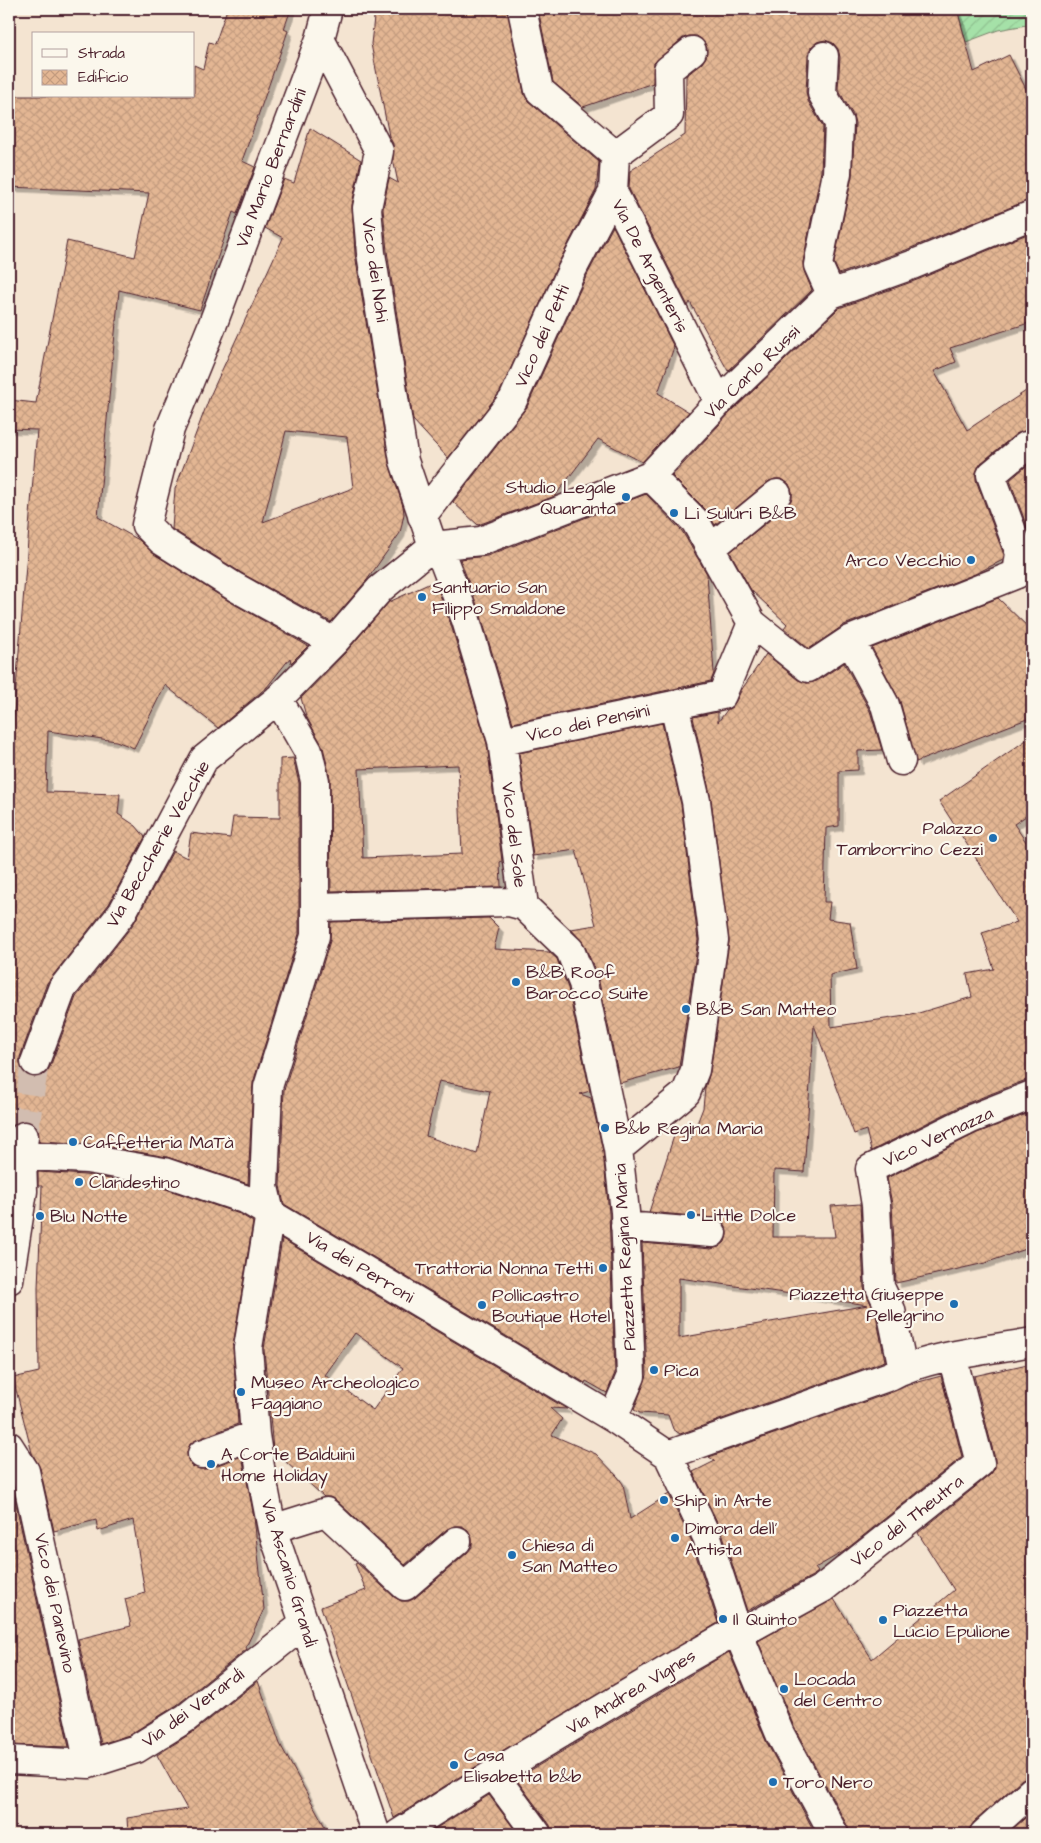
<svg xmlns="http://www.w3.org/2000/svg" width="1041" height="1843" font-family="'Architects Daughter',sans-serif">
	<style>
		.garden { fill: url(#garden-furrows); stroke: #78806a }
		.building { fill: url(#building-cross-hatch); stroke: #4a1f2b; fill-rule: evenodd; filter: url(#shadow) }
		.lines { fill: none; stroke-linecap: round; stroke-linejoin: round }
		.street-tunnel { stroke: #d2bdb0; stroke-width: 28; stroke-dasharray: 28 14; stroke-linecap: butt }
		.street-casing { stroke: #4a1f2b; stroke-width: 31 }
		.street { stroke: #fbf7ec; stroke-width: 28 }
		.poi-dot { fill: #1f6fb2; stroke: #fbf7ec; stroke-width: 2 }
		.labels { text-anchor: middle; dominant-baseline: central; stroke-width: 4.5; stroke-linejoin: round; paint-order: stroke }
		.street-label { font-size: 18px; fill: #4a1f2b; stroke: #fbf7ec }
		.poi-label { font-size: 18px; fill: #4a1f2b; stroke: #fbf7ec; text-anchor: start }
	</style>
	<defs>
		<pattern id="garden-furrows" width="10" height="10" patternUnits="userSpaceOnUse" patternTransform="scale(1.25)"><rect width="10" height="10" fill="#a5e1a8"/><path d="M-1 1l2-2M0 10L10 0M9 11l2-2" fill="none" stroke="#90c191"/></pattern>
		<pattern id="building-cross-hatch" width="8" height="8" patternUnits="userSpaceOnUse" patternTransform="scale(1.25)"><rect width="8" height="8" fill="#e3b693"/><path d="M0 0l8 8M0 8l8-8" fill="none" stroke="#c49c7f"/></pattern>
		<filter id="shadow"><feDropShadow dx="4.5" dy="4.5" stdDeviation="0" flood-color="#0004"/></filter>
	</defs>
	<rect width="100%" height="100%" fill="#f4e4d1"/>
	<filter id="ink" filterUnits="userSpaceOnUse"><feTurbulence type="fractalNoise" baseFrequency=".02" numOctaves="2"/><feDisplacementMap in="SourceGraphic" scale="10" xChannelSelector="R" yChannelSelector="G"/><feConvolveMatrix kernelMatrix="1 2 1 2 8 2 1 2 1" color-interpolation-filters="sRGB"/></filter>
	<g filter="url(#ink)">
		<path class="garden" d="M957 9H1032V24L998 30 966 42Z"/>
		<path class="building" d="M227 9H291L284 29 288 31 242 161 255 167 237 214 233 212 200 310 119 290 98 517 139 540 154 554 227 600 308 646 291 663 290 658 267 687 218 728 165 685 134 748 116 741 48 731 46 792 120 794 118 814 136 826 145 837 109 904 47 983 20 1057V1064L23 1072 30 1077H38L45 1074 50 1067 76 997 134 923 173 851 187 858 191 833 230 838 233 817 280 818V759L293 758 299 783V934L253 1083 248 1184 167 1157 90 1144 39 1141 38 1129 33 1124 26 1121 17 1122 12 1127 9 1133V725H13L37 430 9 429V400L36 403 67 241 135 257 149 193 9 187V96H194V65L203 69 209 42 215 44Z
			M375 9H507L524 93 528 101 599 162 596 190 557 266 500 392 448 458 413 420 387 251 383 209 389 178 398 183 393 159V144L389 136 371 44Z
			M538 9H957L974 72 1009 55 1032 101V200L1026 201 906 250 839 274 834 263 852 176 855 123 853 115 838 89 840 57 838 49 833 43 825 40 817 42 811 47 808 55 806 92 808 101 823 127 821 171 803 262 804 271 812 290 728 371 690 302 688 306 629 189 630 171 685 135 686 76 702 63 706 57 707 49 704 42 697 36H689L683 38 654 63 653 83 583 107 553 82Z
			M310 128 361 160 352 205 355 254 389 463 403 506 404 514 400 533 367 580 331 622 243 574 172 529 175 489 210 396 283 238 265 228 284 179 294 183ZM286 431 347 437 353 488 263 522Z
			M613 226 674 347 658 393 689 412 642 462 598 439 555 496 478 525 453 502 527 407 585 279Z
			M1032 232V322L950 348 956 362 934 371 967 430 1032 387V432L1024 431 1016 434 981 463 976 472V480L1004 555 1003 560 975 574 844 625 809 649 784 628 787 624 751 590 730 552 787 506 792 499V492L789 484 782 479H775L768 482 715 525 706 510 672 476 730 413 839 308 917 280Z
			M1032 461V541L1010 480Z
			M646 494 682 531 707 574 714 673 711 681 513 723 481 616 460 559 487 556Z
			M435 581 451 625 487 744 502 861 500 862 501 887 331 891 330 778 323 747 306 716 301 698 345 653 389 602ZM458 765 462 854 363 858 359 769Z
			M998 598 1032 631V717L916 762 900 701 872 648Z
			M766 654 798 680 807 683 817 681 844 663 870 711 882 750 858 751V770L839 771V826L826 828 824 902H830L828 919 850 922 857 969 830 975 831 1027 912 1015 972 997 967 974 994 969 982 933 1017 922 939 801 1032 736V812L1014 824 1032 851V1080H1026L965 1104 871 1151 866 1130 854 1134 814 1025 804 1172 774 1170 773 1237H835L831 1206 860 1204 864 1288 876 1315 885 1361 680 1434 673 1429 668 1415 640 1413 634 1410 647 1375 642 1243 711 1249 719 1247 725 1242 727 1235 726 1226 721 1220 714 1218 649 1212 675 1133 691 1139 703 1108 705 1088 710 1072 729 942 711 799 693 717 718 712V722L727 710 732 707 736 701 742 689ZM679 1278 868 1305 679 1338Z
			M662 723 681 804 698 940 679 1067 620 1083 598 977 584 944 571 929 596 925 576 850 533 856 519 753Z
			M489 918 499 928 494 949 549 952 557 959 568 988 590 1091 580 1094 591 1098 603 1151 609 1213 615 1373 607 1393 586 1381 585 1383 284 1204 280 1186 284 1090 330 941 331 922ZM439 1081 490 1091 477 1154 426 1136Z
			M1032 1112V1247L985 1263 896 1283 892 1204 887 1178 977 1133Z
			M38 1172 85 1175 160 1187 240 1214 253 1222 233 1346 238 1424 196 1440 190 1444 187 1452 188 1460 192 1466 200 1469H207L242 1456 254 1517 264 1609 246 1647 247 1649 177 1705 129 1735 101 1744 78 1639 131 1626 125 1599 145 1593 133 1520 98 1531 96 1520 54 1531 40 1468 32 1453 13 1378 39 1372 38 1288 42 1186H38Z
			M282 1239 567 1409 550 1408 562 1419 552 1435 596 1454 618 1477 623 1484 630 1519 669 1494 692 1543 718 1623 485 1761 394 1818 321 1607 366 1590 355 1564 357 1563 394 1597 401 1601H409L415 1598 467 1553 472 1547V1539L468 1530 462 1526H454L447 1529 405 1565 337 1501 330 1497H324L273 1450 264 1349ZM355 1333 403 1368 373 1410 325 1375Z
			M1032 1363V1776L1022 1779 974 1822 969 1829V1834H850L848 1827 794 1727 758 1641 834 1599 872 1659 954 1590 918 1533 990 1475 995 1468V1459L974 1376Z
			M941 1376 962 1457 843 1552 815 1568 818 1572 814 1575 747 1611 722 1532 693 1472 715 1461 709 1457 895 1391 911 1384Z
			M9 1475 10 1477 69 1747 9 1745Z
			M729 1652 766 1741 815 1833 813 1834H552L550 1825 516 1779Z
			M258 1681 280 1744 329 1834H128L127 1818 187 1809 157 1755 196 1730Z
			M489 1795 518 1834H427Z
			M1032 1812V1834H1007Z"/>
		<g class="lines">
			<path class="street-tunnel" d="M24 1136 35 1062"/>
			<defs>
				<path id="street" d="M328 9 320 39 212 326 170 429 146 525 162 541 235 587 334 642
					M522 9 539 90 615 155 613 192 719 402
					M320 39 379 151 367 208 371 253 404 461 433 546 444 562 466 620 502 741 524 906 570 950 583 983 618 1149 625 1212 631 1376 613 1418
					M824 56 822 93 839 123 837 173 818 265 831 294
					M615 155 669 115 668 70 692 51
					M650 476 695 521 752 623 808 668 850 640 1017 574
					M422 516 513 400 571 272 613 192
					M710 549 777 494
					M1017 574 1020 553 991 475 1026 446
					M850 640 885 705 901 761
					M278 699 308 751 315 781V936L268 1087 264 1187 270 1213 248 1348 255 1435 260 1467 272 1529 376 1834
					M502 741 722 695 752 623
					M315 907 509 902 524 906
					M35 1062 62 989 122 913 204 759 278 699 334 642 380 589 433 546 481 541 650 476 719 402 831 294 912 265 1032 215
					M618 1149 686 1093 695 1070 714 940 696 801 674 705
					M13 1155 87 1159 164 1172 247 1200 613 1418 668 1455
					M625 1226 712 1233
					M9 1280 23 1191 22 1156 24 1136
					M903 1369 891 1310 880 1287 876 1205 870 1169 971 1119 1032 1095
					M9 1446 25 1471 89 1764
					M202 1454 255 1435
					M668 1455 707 1537 737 1630 780 1734 834 1834
					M668 1455 890 1376C926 1356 990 1350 1032 1342
					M272 1529 326 1512 405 1586 457 1541
					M9 1760 89 1764 136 1749 186 1718 304 1624
					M493 1774 537 1834
					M398 1834 493 1774 679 1663 737 1630 754 1626 823 1588 980 1463 952 1356
					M984 1834 1032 1791"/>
			</defs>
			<use href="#street" class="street-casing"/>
			<use href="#street" class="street"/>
		</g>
	</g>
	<g class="poi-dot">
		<circle cx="626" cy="497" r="5"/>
		<circle cx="674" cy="513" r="5"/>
		<circle cx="971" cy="560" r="5"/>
		<circle cx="422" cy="597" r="5"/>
		<circle cx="993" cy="838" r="5"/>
		<circle cx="516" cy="982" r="5"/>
		<circle cx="686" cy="1009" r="5"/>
		<circle cx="605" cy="1128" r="5"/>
		<circle cx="73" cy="1142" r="5"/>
		<circle cx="79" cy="1182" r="5"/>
		<circle cx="691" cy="1215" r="5"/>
		<circle cx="40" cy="1216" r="5"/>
		<circle cx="603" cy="1268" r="5"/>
		<circle cx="954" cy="1304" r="5"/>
		<circle cx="482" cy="1305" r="5"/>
		<circle cx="654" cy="1370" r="5"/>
		<circle cx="241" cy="1392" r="5"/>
		<circle cx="211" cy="1464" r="5"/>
		<circle cx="664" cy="1500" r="5"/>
		<circle cx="675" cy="1538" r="5"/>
		<circle cx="512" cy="1555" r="5"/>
		<circle cx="723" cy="1619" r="5"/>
		<circle cx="883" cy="1620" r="5"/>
		<circle cx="784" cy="1689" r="5"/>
		<circle cx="454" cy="1765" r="5"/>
		<circle cx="773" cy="1782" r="5"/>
	</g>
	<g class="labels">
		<g class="street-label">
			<text transform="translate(271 168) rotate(-69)">Via Mario Bernardini</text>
			<text transform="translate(650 266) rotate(63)">Via De Argenteris</text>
			<text transform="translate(375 270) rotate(82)">Vico dei Nohi</text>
			<text transform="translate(542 336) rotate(-66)">Vico dei Petti</text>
			<text transform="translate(752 372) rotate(-44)">Via Carlo Russi</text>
			<text transform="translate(588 723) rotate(-12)">Vico dei Pensini</text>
			<text transform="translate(514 835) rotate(83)">Vico del Sole</text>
			<text transform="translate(158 844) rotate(-60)">Via Beccherie Vecchie</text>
			<text transform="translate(938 1137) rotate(-25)">Vico Vernazza</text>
			<text transform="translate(625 1257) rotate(-93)">Piazzetta Regina Maria</text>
			<text transform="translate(360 1267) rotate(31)">Via dei Perroni</text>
			<text transform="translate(907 1521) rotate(-38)">Vico del Theutra</text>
			<text transform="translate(289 1573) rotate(73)">Via Ascanio Grandi</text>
			<text transform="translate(55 1603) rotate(78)">Vico dei Panevino</text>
			<text transform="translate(631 1692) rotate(-31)">Via Andrea Vignes</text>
			<text transform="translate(193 1708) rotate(-36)">Via dei Verardi</text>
		</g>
		<g class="poi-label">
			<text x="616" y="487" text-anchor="end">Studio Legale<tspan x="616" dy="21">Quaranta</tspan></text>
			<text x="684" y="513">Li Suluri B&amp;B</text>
			<text x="961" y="560" text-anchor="end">Arco Vecchio</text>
			<text x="432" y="587">Santuario San<tspan x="432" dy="21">Filippo Smaldone</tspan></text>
			<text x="983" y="828" text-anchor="end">Palazzo<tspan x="983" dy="21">Tamborrino Cezzi</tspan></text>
			<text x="526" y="972">B&amp;B Roof<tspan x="526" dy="21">Barocco Suite</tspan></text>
			<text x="696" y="1009">B&amp;B San Matteo</text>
			<text x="615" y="1128">B&amp;b Regina Maria</text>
			<text x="83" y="1142">Caffetteria MaTà</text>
			<text x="89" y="1182">Clandestino</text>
			<text x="701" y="1215">Little Dolce</text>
			<text x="50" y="1216">Blu Notte</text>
			<text x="593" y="1268" text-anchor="end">Trattoria Nonna Tetti</text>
			<text x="944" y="1294" text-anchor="end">Piazzetta Giuseppe<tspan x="944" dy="21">Pellegrino</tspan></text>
			<text x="492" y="1295">Pollicastro<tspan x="492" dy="21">Boutique Hotel</tspan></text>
			<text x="664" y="1370">Pica</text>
			<text x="251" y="1382">Museo Archeologico<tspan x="251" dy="21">Faggiano</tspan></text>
			<text x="221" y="1454">A Corte Balduini<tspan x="221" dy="21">Home Holiday</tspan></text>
			<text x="674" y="1500">Ship in Arte</text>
			<text x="685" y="1528">Dimora dell'<tspan x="685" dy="21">Artista</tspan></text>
			<text x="522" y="1545">Chiesa di<tspan x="522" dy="21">San Matteo</tspan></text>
			<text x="893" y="1610">Piazzetta<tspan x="893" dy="21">Lucio Epulione</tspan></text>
			<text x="733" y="1619">Il Quinto</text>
			<text x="794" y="1679">Locada<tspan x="794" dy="21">del Centro</tspan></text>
			<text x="464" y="1755">Casa<tspan x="464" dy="21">Elisabetta b&amp;b</tspan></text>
			<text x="783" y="1782">Toro Nero</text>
		</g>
	</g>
	<rect width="1041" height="1843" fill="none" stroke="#fbf7ec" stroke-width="30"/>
	<rect x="15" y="15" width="1011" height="1813" fill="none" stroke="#4a1f2b" stroke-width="2" filter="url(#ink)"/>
	<rect x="32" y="32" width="162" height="65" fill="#fbf7ec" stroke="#b4a19f"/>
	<rect x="42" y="49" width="25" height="8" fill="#fbf7ec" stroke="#b4a19f"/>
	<text x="78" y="58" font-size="15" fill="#4a1f2b">Strada</text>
	<rect x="42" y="70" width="25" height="15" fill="url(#building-cross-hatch)" stroke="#b4a19f"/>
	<text x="78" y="82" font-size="15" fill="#4a1f2b">Edificio</text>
</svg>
